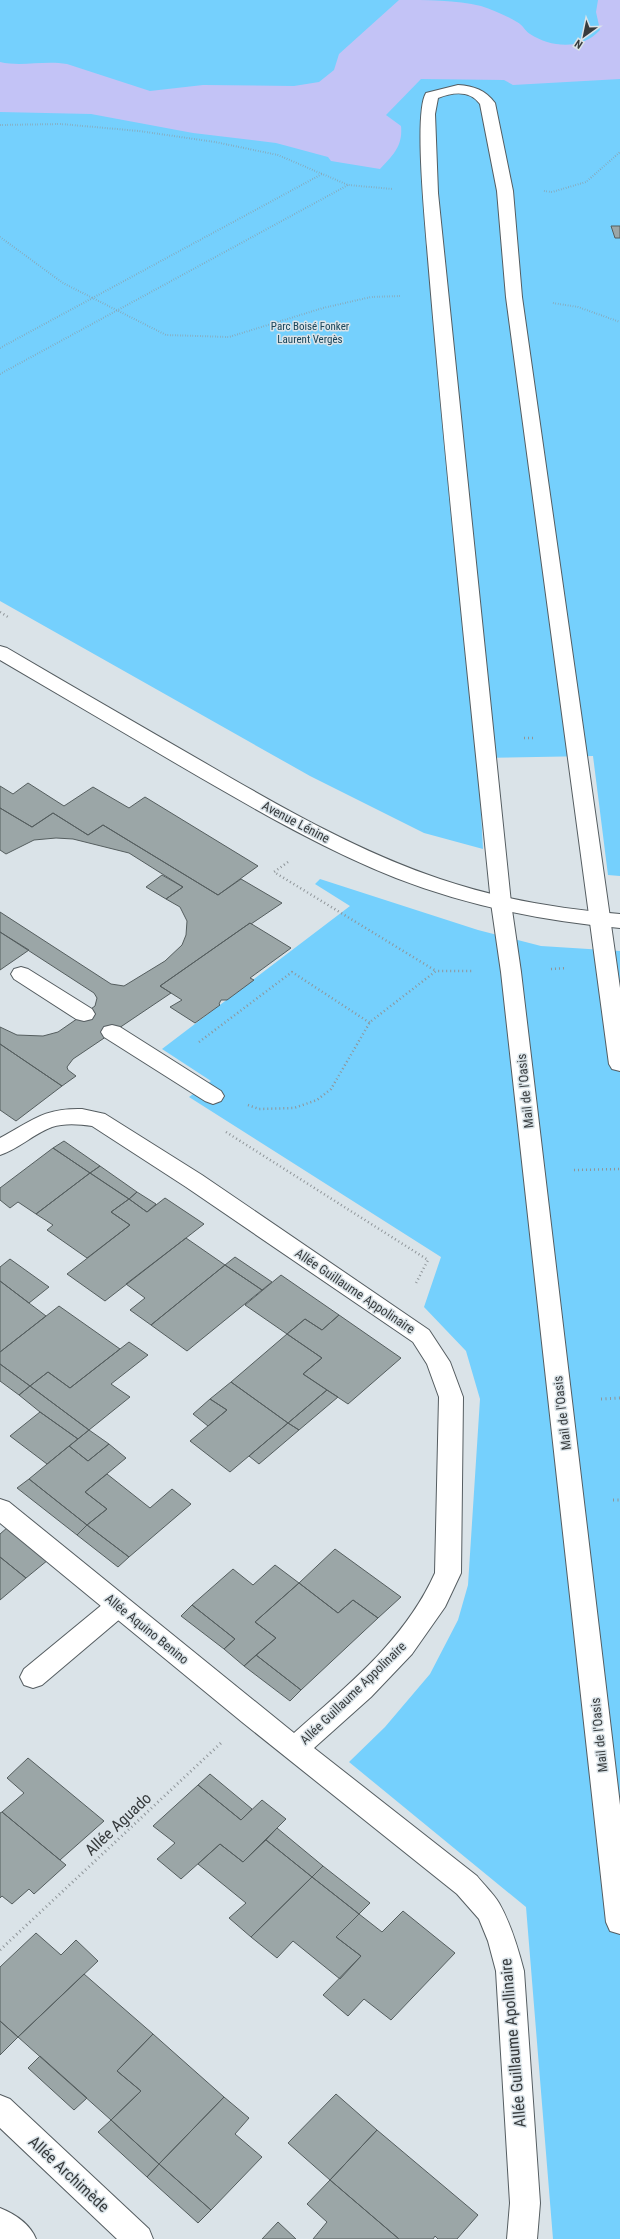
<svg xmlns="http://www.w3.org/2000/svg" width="620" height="2239" font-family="'Roboto Condensed',sans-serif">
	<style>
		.green { fill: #75d0fd }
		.water { fill: #c3c3f6 }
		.building { fill: #9ba6a7; stroke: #555e5f }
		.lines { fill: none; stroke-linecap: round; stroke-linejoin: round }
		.service-casing { stroke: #555d61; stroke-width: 2 }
		.pedestrian-casing { stroke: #555d61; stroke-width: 2 }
		.minor-casing { stroke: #555d61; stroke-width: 2 }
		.tertiary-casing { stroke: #555d61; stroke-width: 2 }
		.path-far2 { stroke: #8f9599; stroke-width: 2; stroke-dasharray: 0.5 2; stroke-linecap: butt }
		.path-far1 { stroke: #8f9599; stroke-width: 2.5; stroke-dasharray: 1 3; stroke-linecap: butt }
		.path { stroke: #8f9599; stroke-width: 3; stroke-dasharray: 1 3.5; stroke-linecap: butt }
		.service { fill: #fff; fill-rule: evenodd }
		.pedestrian { fill: #fff; fill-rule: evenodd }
		.minor { fill: #fff; fill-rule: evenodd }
		.tertiary { fill: #fff; fill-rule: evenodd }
		.labels { text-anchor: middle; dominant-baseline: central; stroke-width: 3; stroke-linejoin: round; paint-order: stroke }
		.far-park-label { font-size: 11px; fill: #19455a; stroke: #dae3e8 }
		.street-label { font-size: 13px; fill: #373b3d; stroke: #dae3e8 }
		.near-street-label { font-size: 16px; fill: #373b3d; stroke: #dae3e8 }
	</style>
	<rect width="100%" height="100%" fill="#dae3e8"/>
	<path class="green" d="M0 0H620V876L608 875 593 756 478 758 483 849 424 833 310 776 0 601Z
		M320 879 478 930 541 946 620 951V2239H553L526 1907 349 1762 385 1727 430 1674 458 1620 468 1585 480 1399 466 1351 424 1307 441 1257 189 1097 211 1081 162 1049 350 906 315 884Z"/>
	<path class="water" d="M399 0C426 0 456 0 481 6 493 10 507 16 517 22 523 25 525 31 530 34 552 48 582 50 600 30L596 12 598 0H620V79L513 85 504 80 421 79 386 115 401 126C403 146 393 155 380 169L331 161 328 157 276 143 193 133 91 114 0 112V62C22 67 44 60 67 64L150 91 203 85 294 86 319 82 334 70 339 54Z"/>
	<path class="building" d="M611 226H620V238H615Z
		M28 783 64 806 93 787 129 808 145 797 258 866 218 895 103 825 88 835 53 813 32 827 0 808V786L13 794Z
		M0 808 32 827 53 813 88 835 103 825 218 895 241 879 282 903 251 924 250 923 160 986 171 993 73 1059 67 1067 68 1070 76 1076 62 1086 0 1044V1027L17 1035 43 1036 58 1032 84 1014 95 1006 97 998 94 993 0 932V912L111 984 124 986 165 961 182 945 186 935 187 921 180 907 166 899 183 887 129 853 73 839 56 838 34 840 6 854 0 850Z
		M162 875 183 887 166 899 146 887Z
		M250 923 291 948 250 978 254 980 227 1000H221L219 1004 220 1005 195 1023 170 1007 182 1000 160 986Z
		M0 932 29 950 0 970Z
		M0 1044 62 1086 16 1121 0 1110Z
		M64 1141 100 1166 90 1173 53 1148Z
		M53 1148 90 1173 36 1214 18 1202 10 1208 0 1200V1188Z
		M100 1166 137 1192 129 1199 90 1173Z
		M90 1173 129 1199 111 1212 130 1225 87 1258 47 1230 53 1225 36 1214Z
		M137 1192 156 1204 147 1212 129 1199Z
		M165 1198 204 1224 105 1301 67 1274 130 1225 111 1212 129 1199 147 1212Z
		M186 1238 225 1265 151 1325 130 1310 145 1298 126 1284Z
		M235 1257 272 1282 262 1290 225 1265Z
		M10 1259 49 1287 29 1303 0 1281V1267Z
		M225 1265 262 1290 187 1351 151 1325Z
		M281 1275 339 1315 322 1330 305 1319 287 1334 245 1305Z
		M0 1281 46 1316 0 1352Z
		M59 1306 120 1349 70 1388 48 1372 30 1386 0 1364V1352Z
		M339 1315 401 1358 348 1404 303 1374 322 1358 287 1334 305 1319 322 1330Z
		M287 1334 322 1358 303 1374 327 1390 288 1423 231 1382Z
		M129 1342 148 1355 111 1384 130 1397 89 1430 30 1386 48 1372 70 1388Z
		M0 1364 30 1386 19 1395 0 1381Z
		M231 1382 288 1423 230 1472 190 1441 227 1410 210 1399Z
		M30 1386 89 1430 78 1439 40 1412 19 1395Z
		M327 1390 338 1397 299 1430 288 1423Z
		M210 1399 227 1410 208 1426 193 1414Z
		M40 1412 78 1439 47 1464 10 1436Z
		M288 1423 299 1430 259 1464 249 1456Z
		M89 1430 109 1444 88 1461 69 1446Z
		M109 1444 126 1458 85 1492 107 1509 87 1525 29 1479 69 1446 88 1461Z
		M107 1474 150 1508 172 1489 191 1504 129 1557 87 1525 107 1509 85 1492Z
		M29 1479 87 1525 77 1535 17 1488Z
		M87 1525 129 1557 118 1567 77 1535Z
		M8 1527 48 1560 26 1578 0 1557V1534Z
		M335 1549 401 1597 378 1618 353 1600 338 1613 299 1583Z
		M0 1557 26 1578 0 1600Z
		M275 1565 299 1583 255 1622 276 1638 244 1666 224 1649 235 1639 192 1605 233 1569 253 1585Z
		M299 1583 338 1613 353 1600 378 1618 301 1690 256 1655 276 1638 255 1622Z
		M192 1605 235 1639 224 1649 181 1616Z
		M256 1655 301 1690 290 1701 244 1666Z
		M28 1758 104 1821 60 1860 2 1812 24 1793 7 1778Z
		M210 1774 252 1809 241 1820 198 1785Z
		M198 1785 241 1820 262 1800 286 1819 243 1862 220 1844 181 1879 157 1859 175 1843 153 1826Z
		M2 1812 66 1865 34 1894 29 1889 12 1904 2 1896 0 1898V1813Z
		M277 1828 323 1866 312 1877 266 1840Z
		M266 1840 312 1877 251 1937 229 1918 246 1903 198 1864 220 1844 243 1862Z
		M323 1866 370 1903 359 1914 312 1877Z
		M312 1877 359 1914 336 1937 361 1956 340 1979 293 1941 277 1958 251 1937Z
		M403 1911 455 1953 391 2020 364 1999 348 2016 323 1995 361 1956 336 1937 359 1914 382 1932Z
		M36 1933 61 1955 76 1940 98 1961 18 2037 0 2021V1967Z
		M84 1974 153 2034 117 2071 141 2091 111 2120 18 2037Z
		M0 2021 18 2037 0 2055Z
		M153 2034 224 2097 159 2164 111 2120 141 2091 117 2071Z
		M40 2056 87 2098 74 2110 28 2068Z
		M336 2094 377 2130 330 2180 288 2143Z
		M224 2097 249 2118 235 2134 262 2157 211 2210 159 2164Z
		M111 2120 159 2164 147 2177 98 2132Z
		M377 2130 478 2215 457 2239H438L435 2236 433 2239H399L330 2180Z
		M159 2164 211 2210 198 2223 147 2177Z
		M330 2180 399 2239H313L327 2222 307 2204Z
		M278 2222 296 2239H262Z"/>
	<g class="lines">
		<defs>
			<path id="service" d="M21 967 28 969 92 1009 95 1014 92 1019 84 1021 76 1019 14 979 11 974 14 969Z
				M112 1025 120 1027 221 1091 224 1096 221 1101 213 1104 205 1101 104 1037 101 1032 104 1027Z
				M118 1596 127 1599 131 1606 127 1613 42 1685 33 1688 24 1685 20 1677 24 1669 109 1599Z"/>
			<path id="pedestrian" d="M458 85C474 86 485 90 495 103L513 191 522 297 620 988V1071L612 1069 609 1064 506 297 497 191 480 104C470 90 453 92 438 98L435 114 438 193 511 903 521 972 620 1805V1934L610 1931 606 1922 501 972 491 903C469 684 445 466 427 247 425 220 414 112 426 93Z"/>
			<path id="minor" d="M82 1109 105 1114 202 1175 429 1330 450 1362 463 1397 461 1573 445 1607 412 1654 371 1697 314 1748 477 1876C484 1885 493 1893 499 1903 511 1924 518 1948 524 1971L540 2203 537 2239H507L510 2203 496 1971 488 1941 479 1919 457 1894 242 1722 0 1523V1499L9 1502 294 1733C348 1685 405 1640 435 1573L439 1397 427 1364 413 1342 186 1187 92 1126C79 1124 64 1123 52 1127 33 1134 19 1149 0 1155V1138C32 1121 43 1108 82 1109Z
				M0 2095 10 2099 149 2229 153 2239H117L0 2128Z
				M0 2208C15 2214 30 2224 36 2239H0Z"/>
			<path id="tertiary" d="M0 646 7 648C75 688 144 728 212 767 286 810 360 852 440 879 499 899 559 909 620 914V928C543 921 468 906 396 878 328 851 265 815 201 778 134 739 67 699 0 660Z"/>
		</defs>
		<use href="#service" class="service-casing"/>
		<use href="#pedestrian" class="pedestrian-casing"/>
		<use href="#minor" class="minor-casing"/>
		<use href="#tertiary" class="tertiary-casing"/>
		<path class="path-far2" d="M0 125 61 124 139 131 215 142 278 155 348 185 393 189
			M544 191 552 192 586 182 620 152
			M0 237 63 283 166 335 229 337 323 308 371 297 401 296
			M553 303 578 307 620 322
			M0 348 322 174
			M0 374 348 185"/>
		<path class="path-far1" d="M0 612 8 617
			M524 738H535
			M288 862 274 872 436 971
			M551 969 566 968
			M199 1042 292 972 370 1023
			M248 1105 259 1109 294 1108 317 1100 331 1089 370 1022 436 971H472
			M226 1132 428 1260 415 1285
			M574 1170 620 1169"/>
		<path class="path" d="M601 1399 620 1398
			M613 1500H620
			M0 1950 221 1743"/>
		<use href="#service" class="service"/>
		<use href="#pedestrian" class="pedestrian"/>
		<use href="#minor" class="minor"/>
		<use href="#tertiary" class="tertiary"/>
	</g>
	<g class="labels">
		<g class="far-park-label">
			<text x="310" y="326">Parc Boisé Fonker<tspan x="310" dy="13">Laurent Vergès</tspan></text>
		</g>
		<g class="street-label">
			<text transform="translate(296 822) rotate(28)">Avenue Lénine</text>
			<text transform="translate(525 1091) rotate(-96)">Mail de l'Oasis</text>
			<text transform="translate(355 1291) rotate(34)">Allée Guillaume Appolinaire</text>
			<text transform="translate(562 1413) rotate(-97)">Mail de l'Oasis</text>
			<text transform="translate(147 1629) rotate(39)">Allée Aquino Benino</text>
			<text transform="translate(353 1693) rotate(-44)">Allée Guillaume Appolinaire</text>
			<text transform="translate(599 1735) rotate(-96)">Mail de l'Oasis</text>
		</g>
		<g class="near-street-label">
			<text transform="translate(118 1824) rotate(-43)">Allée Aguado</text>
			<text transform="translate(513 2043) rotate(-95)">Allée Guillaume Apollinaire</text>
			<text transform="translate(69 2174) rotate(43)">Allée Archimède</text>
		</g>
	</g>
	<g transform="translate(584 36) rotate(213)" stroke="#dae3e8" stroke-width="3" paint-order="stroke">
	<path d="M0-3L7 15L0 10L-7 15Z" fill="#373b3d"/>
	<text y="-6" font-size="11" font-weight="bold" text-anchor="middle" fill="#373b3d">N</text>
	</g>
</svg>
